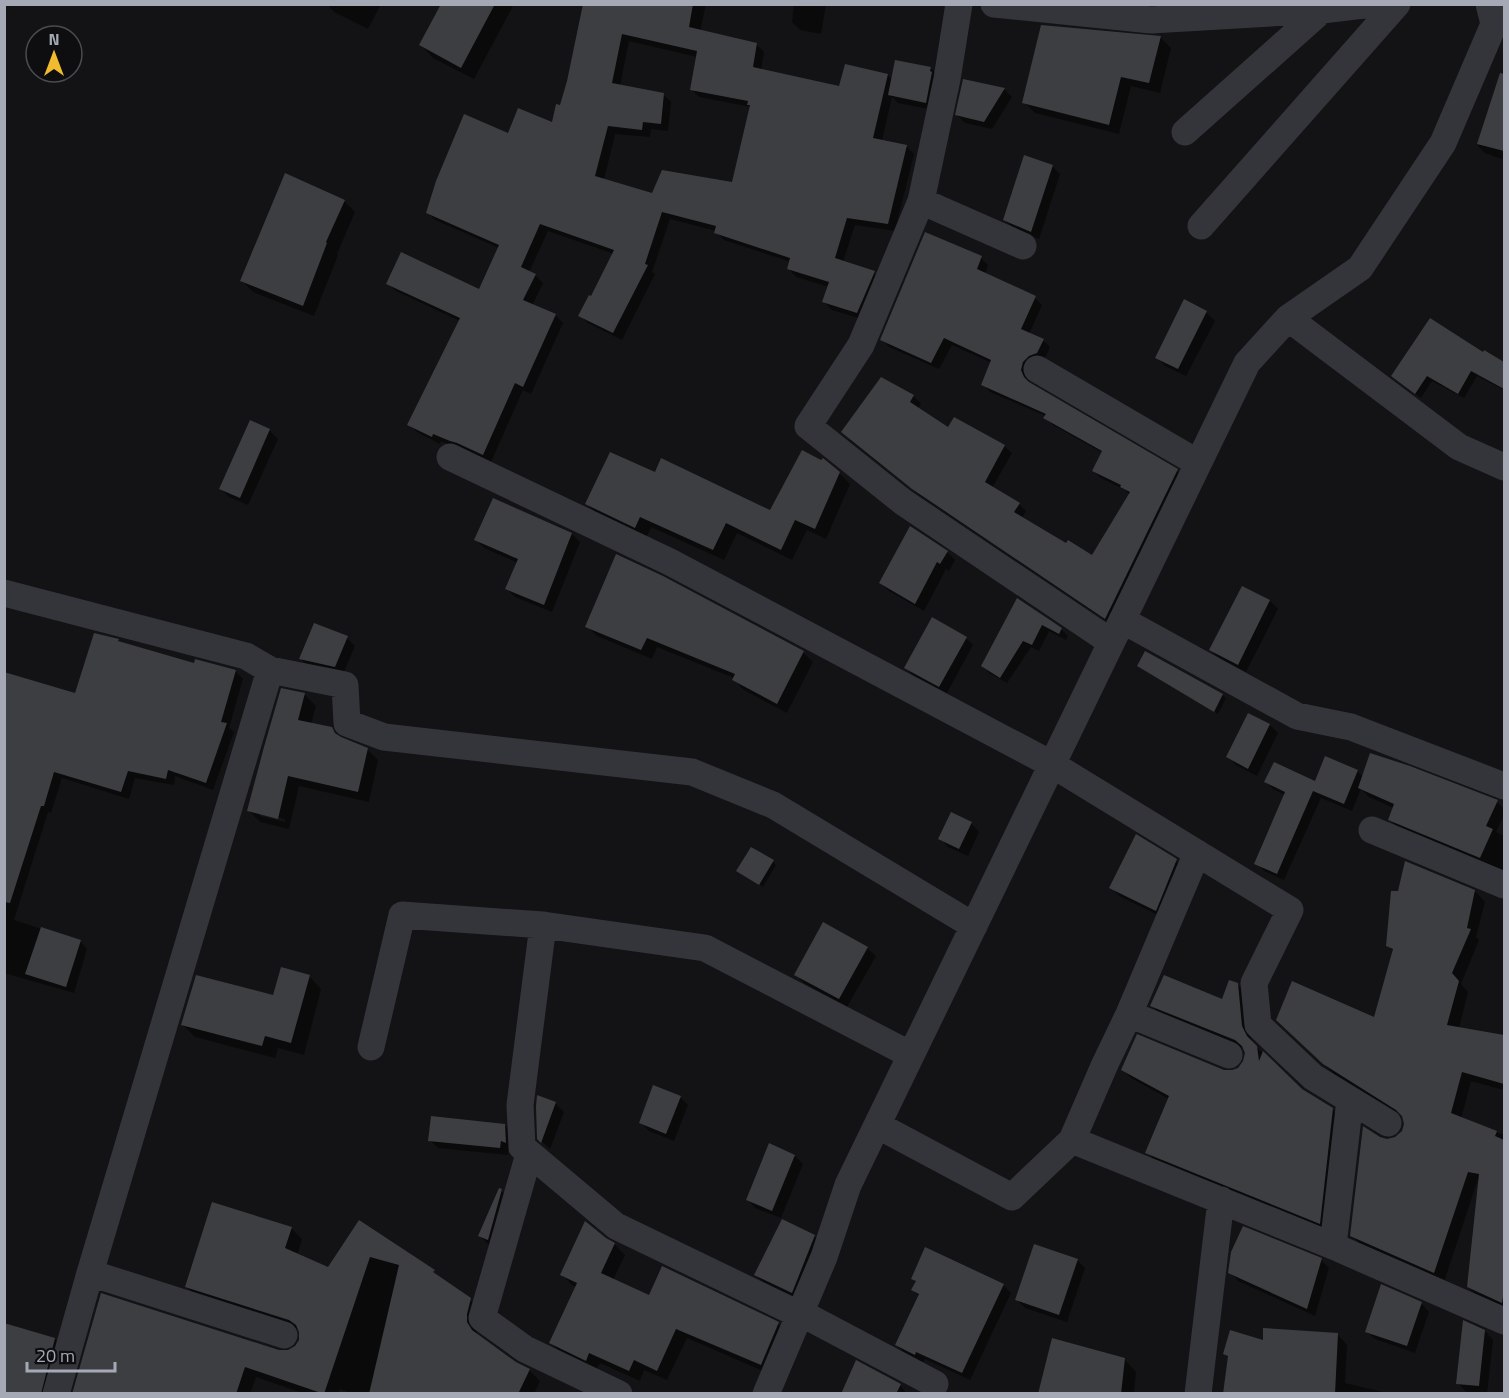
<svg xmlns="http://www.w3.org/2000/svg" width="1509" height="1398" font-family="'Titillium Web',sans-serif">
	<style>
		.shadow { fill: #0007; fill-rule: evenodd }
		.building { fill: #3d3e42; fill-rule: evenodd }
		.lines { fill: none; stroke-linecap: round; stroke-linejoin: round }
		.minor { stroke: #34353a; stroke-width: 27 }
	</style>
	<rect width="100%" height="100%" fill="#131315"/>
	<path class="shadow" d="M327 4H381L368 29 334 12Z
		M443 4H514L474 79 433 58 421 45Z
		M589 4H706L700 31 756 44 764 52 761 71 841 88 888 75 892 80 930 68 939 76 934 110 898 103 892 97 882 141 906 146 914 154 895 231 855 225 843 262 874 273 882 281 865 320 832 310 824 302 829 287 796 277 789 269 791 262 724 240 716 232V231L670 219 652 272 655 274 622 340 588 323 580 315 592 298 614 254 548 231 529 272 535 275 543 283 532 306 555 315 563 323 531 394 523 390 491 462 441 441 440 444 417 432 409 425 460 321 396 291 388 284 480 291 499 248 435 220 427 212 509 135 553 124 561 107ZM629 41 697 57 691 89 699 97 751 107 733 184 653 195 604 180 615 134 650 137 651 129 668 131 671 102 663 94 620 86Z
		M794 4H826L821 34 800 30 792 22Z
		M1160 37 1171 48 1160 93 1131 86 1119 134 1035 113 1024 102Z
		M1004 89 1012 97 992 129 965 123 957 115Z
		M1493 98 1504 101V160L1485 153 1478 146Z
		M1052 166 1060 174 1039 239 1013 228 1005 220Z
		M344 201 355 212 337 254 338 255 314 316 253 292 242 281Z
		M981 258 988 265 985 274 1035 298 1042 305 1029 334 1043 340 1050 347 1044 360 1028 378 1030 385 1177 471 1184 478 1113 625 921 496 850 440 913 396 921 403 918 409 948 429 954 419 1004 446 1012 453 992 488 1019 504 1026 511 1022 518 1067 545 1093 557 1130 495 1125 490 1101 478 1093 471 1103 453 1053 425 1045 418 1046 416 990 392 983 384 992 363 952 345 939 369 889 347 882 340Z
		M1185 302 1206 312 1215 321 1186 376 1165 366 1157 357Z
		M1485 352 1504 363V390L1477 376 1464 398 1432 381 1421 398 1398 381 1483 355Z
		M250 422 270 431 278 439 248 505 229 497 221 489Z
		M839 473 850 484 826 539 807 530 792 560 737 533 724 560 651 527 646 538 598 515 587 504 655 474 771 512Z
		M493 500 572 534 580 542 552 612 515 597 507 589 518 563 484 548 476 540Z
		M947 552 955 560 949 571 946 569 924 611 889 591 880 583Z
		M1242 588 1270 601 1278 609 1246 672 1219 658 1211 650Z
		M1018 600 1061 629 1068 636 1066 640 1049 631 1039 651 1031 647 1007 683 989 673 983 666Z
		M587 626 803 652 813 662 787 713 744 690 734 680V678L657 647 652 659 597 636Z
		M347 638 355 646 343 674 309 667 301 659Z
		M966 638 973 645 947 693 913 675 906 668Z
		M118 640 120 643 195 665 235 671 243 679 229 728 234 732 213 790 175 776 174 785 135 778 129 799 62 778 51 813 48 812 14 920 80 941 87 949 74 993 4 973V688L76 695Z
		M1138 666 1222 695 1226 698 1218 714 1142 669Z
		M282 690 305 695 316 706 311 724 332 729 343 740 367 749 378 760 369 802 299 786 289 829 260 822 249 811ZM260 813 285 819V822L260 816Z
		M1270 725 1278 733 1257 776 1236 765 1228 757Z
		M1357 771 1363 777 1497 802 1504 809V815L1496 832 1504 836V873L1399 829 1390 819 1394 808 1369 797 1361 789 1352 811 1321 798 1284 880 1264 871 1256 863 1285 795 1273 789 1266 782 1316 783Z
		M971 823 979 832 968 856 948 847 940 838Z
		M1176 861 1185 869 1164 918 1119 896 1111 887Z
		M773 862 776 865 763 887 738 871Z
		M1406 863 1476 892 1485 902 1476 937 1479 940 1461 984 1468 992 1459 1028 1504 1036V1090L1471 1081 1461 1119 1504 1135V1308L1478 1297 1468 1287 1480 1179H1478L1444 1282 1361 1245 1352 1236 1380 1138 1387 1140 1396 1138 1403 1132 1405 1124 1404 1116 1334 1074 1287 1029 1375 1019 1394 952 1387 945Z
		M867 948 876 956 847 1007 804 983 796 975Z
		M309 976 321 989 304 1055 278 1048 275 1058 195 1037 182 1024 274 997Z
		M1238 985 1246 993 1250 1036 1255 1046 1301 1090 1332 1109 1341 1118 1328 1231 1155 1161 1147 1152 1169 1099 1131 1078 1123 1070 1232 1072 1239 1069 1245 1062 1246 1053 1244 1048 1160 1014 1152 1005 1223 1001Z
		M538 1097 556 1104 564 1112 550 1149 539 1139Z
		M680 1097 688 1105 674 1141 649 1131 641 1123Z
		M504 1125 513 1133 514 1150 508 1148V1155L438 1148 430 1140Z
		M795 1156 803 1164 781 1218 755 1208 747 1199Z
		M500 1190 510 1199 496 1247 488 1244 480 1236Z
		M360 1222 470 1300 481 1311 477 1325V1335L515 1363 529 1370 540 1381 534 1394H353L340 1389 338 1394H305L256 1377 250 1394H74L279 1351 287 1352 295 1348 301 1340 300 1330 198 1297 187 1287 291 1228 302 1239 297 1255 328 1269Z
		M814 1236 822 1245 800 1300 764 1283 756 1275Z
		M614 1244 625 1255 613 1280 650 1297 663 1268 778 1324 789 1334 772 1375 687 1338 667 1380 644 1370 640 1381 600 1363 596 1370 561 1353 551 1343 577 1287 572 1285 561 1274Z
		M1077 1260 1085 1268 1067 1322 1025 1308 1017 1300Z
		M1321 1260 1329 1268 1315 1316 1238 1281 1230 1272Z
		M913 1278 1003 1285 1011 1293 970 1380 925 1359 923 1362 905 1353 896 1345 919 1296 913 1290 917 1282Z
		M1421 1303 1429 1312 1415 1353 1375 1339 1366 1331Z
		M1485 1331 1493 1340 1487 1394 1466 1392 1458 1383Z
		M1337 1334 1347 1345 1345 1383 1391 1394H1225L1229 1358 1225 1354 1264 1342Z
		M55 1339 65 1349 44 1394 41 1392Z
		M1124 1359 1136 1372 1134 1394H1039Z
		M900 1385 907 1394H843Z"/>
	<path class="building" d="M441 4H495L461 68 419 45Z
		M583 4H693L689 27 757 43 753 67 839 86 845 64 888 74 873 138 907 145 888 224 847 218 835 258 875 271 857 313 822 302 829 282 787 269 790 258 714 233 716 226 662 212 645 264 648 265 613 333 578 316 589 295 591 296 614 250 540 224 521 267 536 274 523 300 556 314 523 387 515 383 483 455 457 443 450 441 433 434 432 437 407 425 460 318 386 284 401 252 479 289 499 245 426 213 436 181 464 114 508 133 518 108 552 122 556 104 560 105 567 81ZM622 34 697 51 690 90 748 101 747 105H750L732 182 662 170 652 193 595 176 608 126 642 130 643 122 661 124 664 93 612 83Z
		M1041 25 1161 36 1149 83 1121 77 1109 125 1022 103Z
		M895 60 931 67 930 71 932 72 926 103 888 95Z
		M1500 73 1504 74V151L1477 144Z
		M963 79 1005 88 984 122 955 115Z
		M1024 155 1053 165 1031 232 1003 220Z
		M285 173 345 200 326 242 327 243 303 306 240 281Z
		M925 232 982 256 977 269 1036 296 1021 329 1044 339 1037 353 1029 356 1023 362 1021 370 1024 377 1029 382 1178 469 1105 619 912 489 841 432 881 377 914 395 910 402 948 427 954 417 1005 445 985 482 1020 503 1014 512 1066 543 1068 540 1092 555 1130 492 1120 487 1121 485 1092 471 1102 451 1043 418 1046 414 981 385 991 360 944 338 931 363 880 340Z
		M1184 299 1207 311 1178 369 1155 358Z
		M1430 318 1483 352 1484 350 1504 362V389L1471 371 1458 394 1427 376 1415 394 1391 376Z
		M250 420 270 429 240 498 219 489Z
		M802 450 821 460 823 458 840 472 815 529 795 520 781 550 726 523 713 550 640 517 635 528 585 504 610 452 655 472 661 458 770 510Z
		M493 498 572 533 544 605 505 589 518 559 474 540Z
		M910 526 948 551 940 564 937 562 915 604 879 583Z
		M616 554 663 576 804 651 777 704 732 680 735 674 647 638 641 650 585 627Z
		M1242 586 1270 600 1238 665 1209 650Z
		M1017 598 1062 628 1059 634 1042 625 1032 645 1023 641 1000 678 981 666Z
		M932 617 967 637 939 687 904 668Z
		M314 623 348 636 335 667 299 659Z
		M94 633 119 639 118 641 194 663 195 659 236 670 221 722 227 723 206 783 168 770 166 779 128 771 121 792 54 772 44 806H41L10 903 4 902V672L75 693Z
		M1145 651 1223 694 1214 712 1137 666Z
		M281 688 305 693 298 720 332 727 335 733 341 737 368 748 358 792 288 776 278 819 247 811 264 747Z
		M1248 713 1270 724 1248 769 1226 757Z
		M1370 753 1410 766 1498 800 1486 826 1493 829 1480 858 1388 820 1394 804 1358 788Z
		M1325 756 1358 770 1344 804 1313 791 1277 874 1254 864 1285 792 1264 782 1274 762 1315 781Z
		M951 812 972 822 959 849 938 839Z
		M1136 834 1177 859 1156 911 1109 888Z
		M751 847 774 860 759 885 736 871Z
		M1405 861 1475 890 1467 928 1471 929 1452 973 1459 981 1447 1025 1504 1035V1084L1462 1072 1451 1113 1497 1131 1495 1136 1504 1140V1291L1502 1303 1467 1287 1479 1174 1468 1172 1434 1273 1350 1236 1363 1126 1380 1137 1387 1139 1395 1137 1402 1131 1404 1124 1402 1116 1396 1110 1323 1064 1276 1020 1292 981 1374 1017 1393 949 1386 946 1391 891H1398Z
		M823 922 868 947 839 999 794 975Z
		M41 927 81 940 66 987 25 974Z
		M281 967 310 975 291 1043 265 1036 262 1046 181 1025 196 975 273 995Z
		M1164 975 1222 999 1229 980 1238 983 1242 1026 1247 1036 1257 1046 1259 1061 1263 1051 1302 1089 1333 1108 1320 1224 1145 1153 1169 1096 1121 1070 1137 1034 1224 1070H1232L1238 1068 1243 1061 1245 1053 1242 1046 1235 1040 1150 1006Z
		M653 1085 681 1096 666 1134 639 1123Z
		M537 1095 556 1102 541 1143 537 1139 536 1106Z
		M431 1116 505 1124 506 1143 501 1141 500 1148 428 1141Z
		M769 1143 795 1155 772 1211 746 1200Z
		M499 1188 502 1189 488 1240 478 1236Z
		M212 1202 292 1227 285 1248 328 1267 359 1220 435 1270 433 1272 471 1298 467 1314V1322L472 1330 516 1362 530 1369 518 1394H369L399 1265 370 1257 324 1394 245 1367 236 1394H72L101 1293 279 1350H288L295 1346 299 1340V1332L296 1325 289 1320 185 1287Z
		M782 1219 815 1235 792 1293 754 1275Z
		M585 1221 606 1238 615 1243 601 1273 649 1295 662 1266 779 1322 761 1365 676 1329 657 1371 634 1360 629 1371 589 1353 586 1361 549 1343 577 1283 560 1275Z
		M1243 1226 1322 1258 1307 1309 1228 1273 1231 1252Z
		M1034 1244 1078 1259 1059 1315 1015 1300Z
		M925 1247 1004 1284 962 1373 916 1352 915 1355 895 1345 919 1294 911 1290 916 1281 911 1279Z
		M1381 1284 1422 1302 1407 1346 1365 1332Z
		M1463 1320 1485 1330 1479 1386 1456 1384Z
		M4 1323 55 1338 41 1394H4Z
		M1263 1328 1338 1333 1335 1394H1223L1228 1356 1223 1354 1230 1330 1263 1340Z
		M1052 1338 1125 1358 1121 1394H1038Z
		M856 1360 901 1384 896 1394H841Z"/>
	<g class="lines">
		<path class="minor" d="M959 4 947 79 921 201 1023 246
			M994 4 1151 20 1322 10 1372 4
			M1185 132 1322 10
			M921 201 861 345 808 426 903 502 1111 642
			M1201 226 1397 4
			M1288 318 1459 447 1504 467
			M1037 369 1198 463
			M450 457 670 562 1053 765 1290 910 1254 983 1258 1025 1313 1077 1388 1123
			M4 593 246 656 270 670 90 1273
			M1122 620 1297 716 1351 727 1504 786
			M270 670 345 685 347 723 384 737 692 772 773 805 974 926
			M1372 830 1504 885
			M543 925 520 1105 522 1147 616 1226 792 1311H801L814 1320 935 1384
			M1129 1014 1229 1055
			M371 1047 402 915 543 925 705 948 911 1055
			M877 1125 1012 1197 1072 1140 1333 1246 1504 1321
			M1072 1140 1105 1064 1129 1014 1197 853
			M529 1154 482 1318 525 1349 619 1394
			M1333 1246 1350 1100
			M56 1394 90 1273 284 1335
			M766 1394 824 1257 848 1185 1247 363 1288 318 1360 268 1443 143 1494 24 1489 4
			M1198 1394 1221 1200"/>
	</g>
	<rect width="1509" height="1398" fill="none" stroke="#a5a9b5" stroke-width="12"/>
	<g transform="translate(54 54)"><circle r="28" fill="#0e0e10" stroke="#4a4c52" stroke-width="1.5"/>
	<path d="M0-4.5L10 22L0 15L-10 22Z" fill="#f1bb2f"/>
	<text y="-9" font-size="16" font-weight="bold" text-anchor="middle" fill="#a5a9b5">N</text>
	</g>
	<path d="M27 1362v9h88v-9" fill="none" stroke="#a5a9b5" stroke-width="3"/>
	<text x="36" y="1362" font-size="18" fill="#a5a9b5" stroke="#0e0e10" stroke-width="4.5" paint-order="stroke">20 m</text>
</svg>
